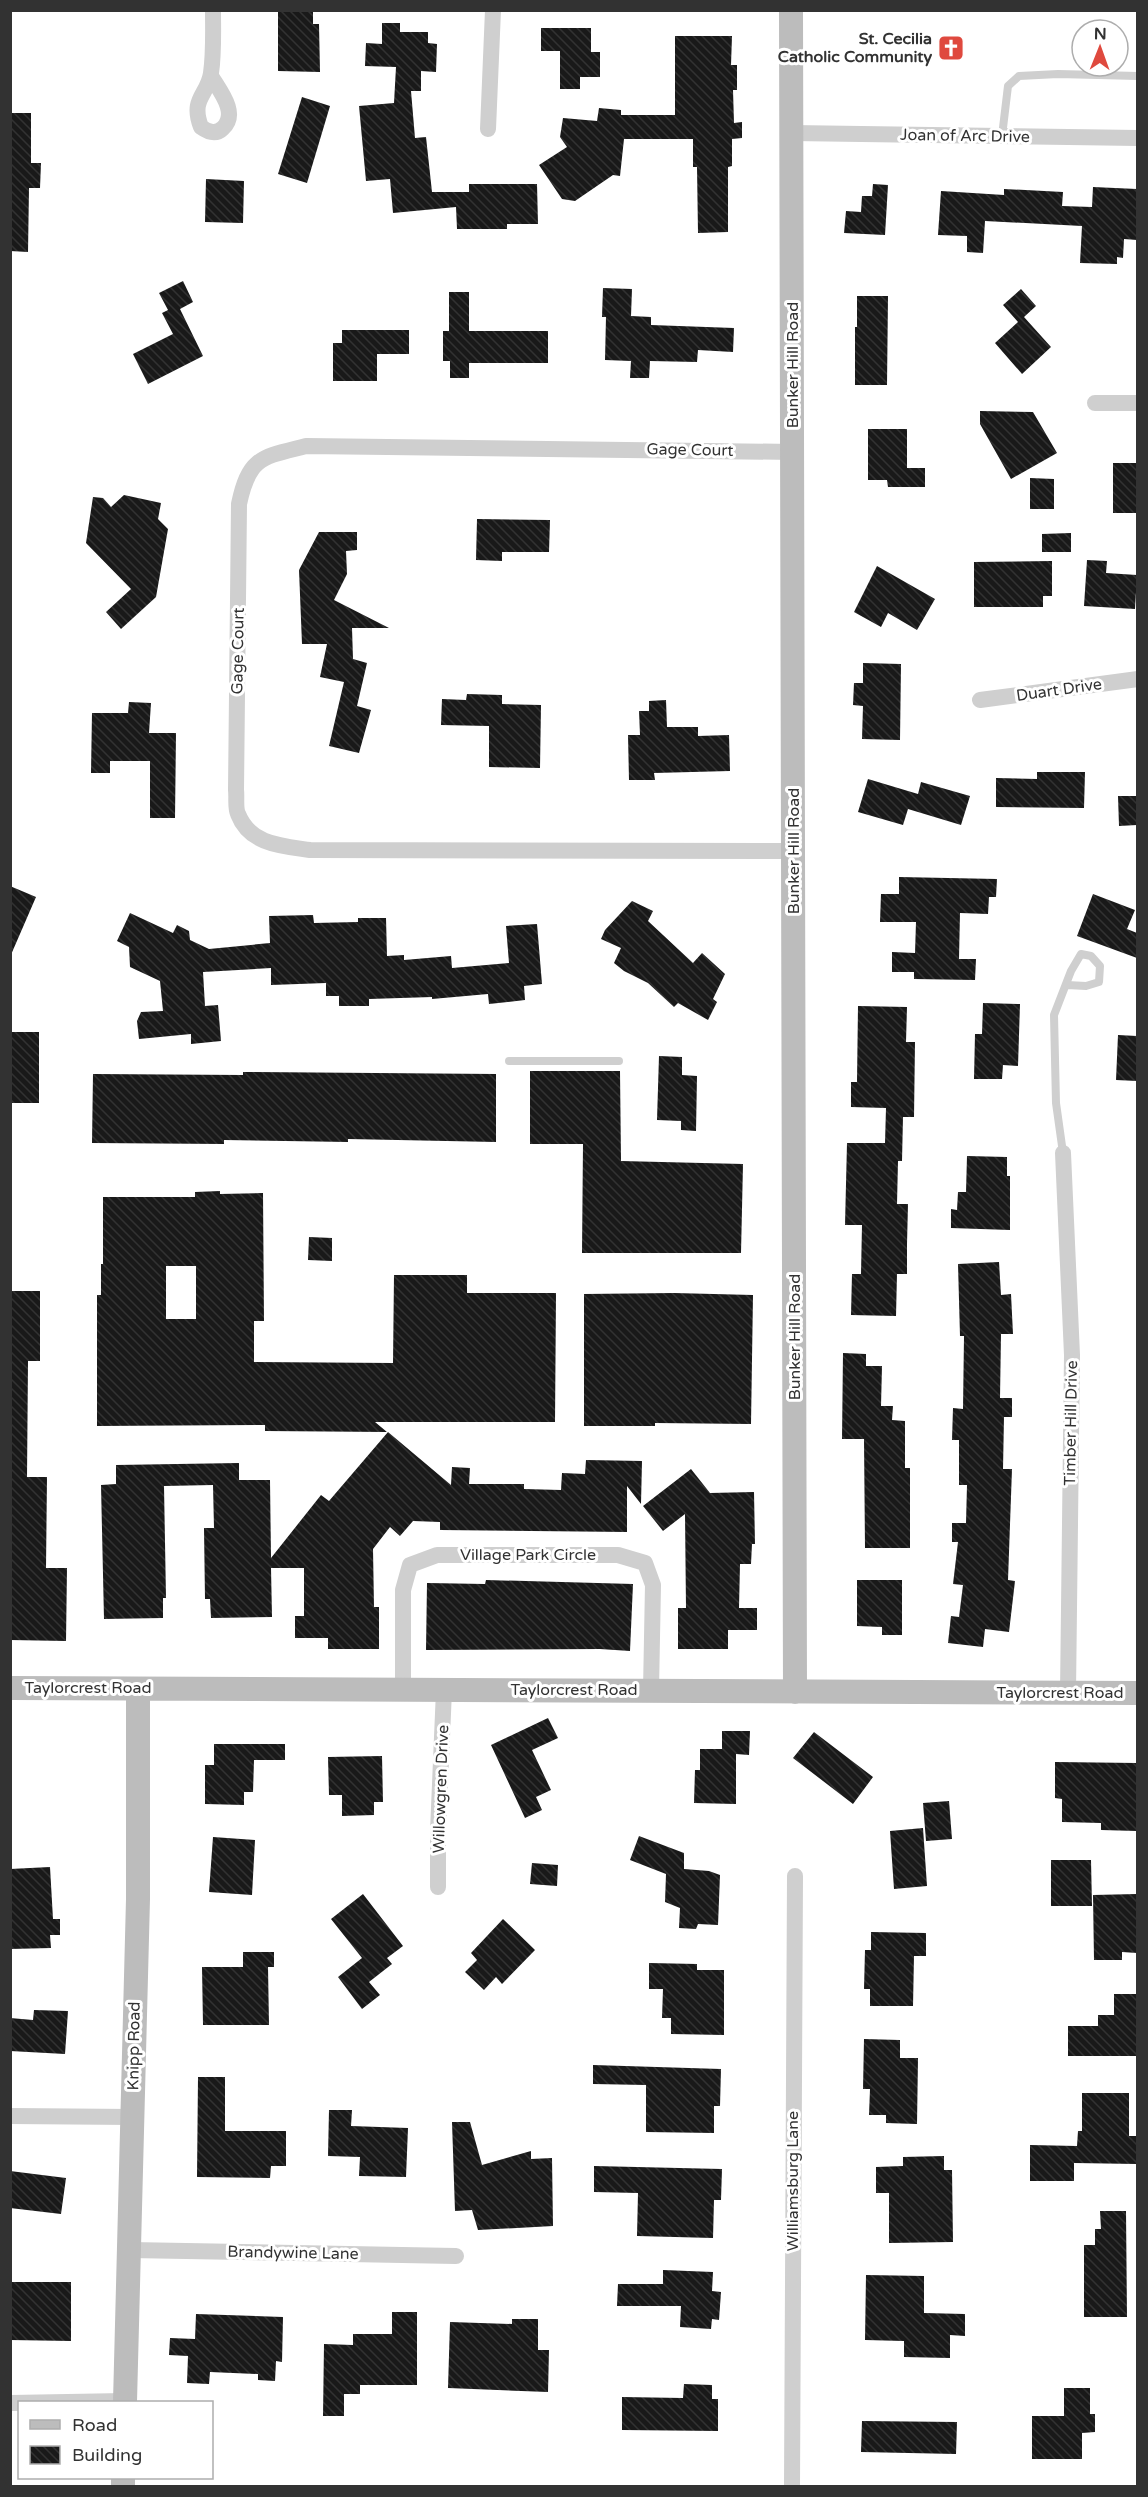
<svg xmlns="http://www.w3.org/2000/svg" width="1148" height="2497" font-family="'Varela Round',sans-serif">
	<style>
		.building { fill: url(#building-back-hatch); fill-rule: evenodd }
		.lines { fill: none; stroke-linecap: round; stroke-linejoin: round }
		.lane { stroke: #cfcfcf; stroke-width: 8 }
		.street { stroke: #cfcfcf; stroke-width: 16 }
		.secondary { stroke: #bcbcbc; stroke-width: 24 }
		.labels { text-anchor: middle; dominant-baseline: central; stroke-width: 6; stroke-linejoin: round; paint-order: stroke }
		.poi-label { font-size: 16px; font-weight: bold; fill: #323232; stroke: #fff; text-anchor: end }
		.street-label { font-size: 16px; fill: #323232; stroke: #fff }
	</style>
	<defs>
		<pattern id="building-back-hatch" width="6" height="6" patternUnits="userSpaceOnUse" patternTransform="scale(1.5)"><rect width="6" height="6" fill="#191919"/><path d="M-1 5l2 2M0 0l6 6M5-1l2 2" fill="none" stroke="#323232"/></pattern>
	</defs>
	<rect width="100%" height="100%" fill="#fff"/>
	<path class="building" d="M278 10H313V24H319L320 72 278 71Z
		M382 23H400V32H428V43L437 44 436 72 421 71V91H411L415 138 426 137 432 192H469V184H537L538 224H507V229H457L456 207 393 213 390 179 366 181 359 106 394 103 396 67 365 66 366 43 382 44Z
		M541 28H591V52H600V77H580V89H560V51H541Z
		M675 36H732L731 65H737V90H733L734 123 742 122V138L732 139V166L728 167V232L698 233 697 167H693V139H624L620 176 613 175 575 201 562 199 539 165 567 147 560 137 563 118 597 121 599 108 621 110V115H675Z
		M302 97 330 106 307 183 278 174Z
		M10 113H31V163H41L40 188H29L28 252 10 251Z
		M206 179 244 181 243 223 205 222Z
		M873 184 888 185 885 235 844 233 846 211 861 212 862 196H872Z
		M1093 187 1137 189V240L1124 239 1123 258 1117 257V264L1080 263 1082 226 985 221 983 253 967 252V236L938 235 941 191 1004 195V189L1063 192 1062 206 1092 207Z
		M183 281 193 302 180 309 203 356 148 384 133 354 173 334 162 313 168 310 159 293Z
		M603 288 632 289 631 316 651 317V325L734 328 733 352 698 350 697 362 650 361 649 378H630L631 361 605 360 606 317H602Z
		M1021 289 1036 306 1024 317 1051 347 1022 374 995 343 1018 322 1003 305Z
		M449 292H469V331H548V363H469V378H450V361H443V331H449Z
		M857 296H888L887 385H855V327H857Z
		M342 330H409V354H377V381H333V343H342Z
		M980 411 1033 412 1057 453 1011 479 980 424Z
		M868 429H907V468H925V487H888L887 480H868Z
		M1113 463H1137V513H1113Z
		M1030 478 1054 479V509H1030Z
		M124 495 161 503 158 519 168 529 156 597 121 629 106 612 131 589 86 543 93 497 103 498 111 507Z
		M477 519 550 520 549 552H502V561L476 560Z
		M319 532H357V550L346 551 347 574 334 600 389 628H352L353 659 367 663 357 706 371 710 359 753 329 746 344 682 320 677 327 644H302L299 570Z
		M1071 533V552H1042V534Z
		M1087 560 1107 561 1106 573 1137 575 1135 609 1084 606Z
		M1052 561V596H1043V607H974V562Z
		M877 566 935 599 917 630 888 613 881 627 854 612Z
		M863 663 901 664 900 740 862 739 863 706 853 705 854 683H863Z
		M467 694 502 695V704L541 705 540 768 489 767V726L441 725 442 699 466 700Z
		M666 700 667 727H698V736L729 735 730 771 654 773 655 780H629L628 735H640L639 711H649V701Z
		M129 702 151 703 149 733H176L175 818H150V761H110V773H91L92 713H128Z
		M1037 772H1085L1084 808 996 807V778L1037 779Z
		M868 779 918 794 921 782 970 796 961 825 908 809 903 825 858 812Z
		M1118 796H1137V825L1119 826Z
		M899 877 997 879 996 897H989L988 914 960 913 959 959H976L975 980 914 979V972H892V952L915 953 916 922H880L881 894H899Z
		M10 886 36 897 10 957Z
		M1093 894 1135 910 1127 929 1137 933V958L1077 936Z
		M632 901 653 911 648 921 693 963 702 953 725 974 713 999 717 1002 708 1020 678 1003 674 1007 648 983 624 971 614 963 621 948 601 939 605 930Z
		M130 913 173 933 177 925 189 931 190 940 209 949 270 943 269 916 313 915 314 923 358 922V918H386L387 956 404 955V960L451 956 452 968 509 963 506 926 537 924 542 984 524 986 525 1000 489 1004 488 994 432 999V997L369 999V1006H339V996H326V983L271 985V968L203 972 205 1006 218 1005 221 1041 191 1044V1034L139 1039 137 1021 141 1012 163 1011 160 981 130 967 129 947 117 941Z
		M983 1003 1020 1004 1018 1066 1003 1065 1002 1079H974L975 1034H982Z
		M858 1006 907 1007 906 1042H915L914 1117H903L902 1161H898L897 1204H908L907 1244V1274H897L896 1316 851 1315 852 1274H861L862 1225H845L847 1143H885L886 1108 851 1107V1082H857Z
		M10 1032H39V1103H10Z
		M1118 1035 1137 1036V1081L1116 1080Z
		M659 1056 682 1057V1075L697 1076 696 1131 681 1130V1121L657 1120Z
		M530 1071H620L621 1161 743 1164 741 1253H582L583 1144H530Z
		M243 1072 496 1074V1142L348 1139V1142L224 1140V1144L92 1143 93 1074 243 1075Z
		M967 1156 1007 1157V1176H1010V1230L951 1228V1209L957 1210 958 1192H966Z
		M220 1191V1194L263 1193 264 1321H254V1362L393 1363 394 1275H467V1293H556L555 1422H375L387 1432 265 1431V1425L97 1426V1295H101V1264H103V1197H195V1192ZM166 1266H196V1319H166Z
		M309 1237 332 1238V1261L308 1260Z
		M999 1262 1001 1295 1011 1294 1013 1334H1001L1000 1398H1012V1417H1004L1003 1469H1012L1008 1580 1015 1581 1009 1632 985 1629 983 1647 948 1643 951 1616 959 1617 963 1585 953 1584 958 1542H952V1523H966L967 1485H959V1440H952L953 1408 963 1409 964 1336H960L958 1264Z
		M10 1291H40V1361H28L27 1477H47L46 1568H67L66 1641 10 1640Z
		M674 1293 753 1295 751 1424 655 1423V1426H584V1294Z
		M843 1353 866 1354V1366H882L881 1406H893L892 1420 905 1421V1468H910V1548H865L864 1439H842Z
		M388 1432 451 1485 452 1467 470 1468 469 1484H524V1489L561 1490 562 1473 585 1474 586 1460 642 1461 641 1504 627 1486V1532L440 1530V1522L413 1521 400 1536 390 1527 373 1549 374 1607H379V1649H328V1638H295V1616H304V1568H271L272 1617 211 1618 210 1599H205L204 1528H214L213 1485 164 1486 166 1598H163V1618L104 1619 101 1485 116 1484V1465L239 1463V1480H270L271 1558 321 1495 329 1501Z
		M691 1469 710 1493 754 1492 755 1544H752L751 1564H740L739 1608H757V1630H728V1649H678V1608H686L685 1514 663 1531 643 1506Z
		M486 1580 633 1584 630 1651 600 1649 426 1650 427 1583 485 1584Z
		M857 1580H902V1635H882V1627L857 1626Z
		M548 1718 558 1738 532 1750 551 1790 536 1797 542 1810 525 1818 491 1745Z
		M722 1731H750L749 1755 736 1754V1804L694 1803 695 1770H700V1749H722Z
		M814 1732 873 1777 853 1804 793 1758Z
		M214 1744H285V1760H254L253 1792H244V1805L205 1804V1765H214Z
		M382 1756 383 1802H374V1815L342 1816V1795H329L328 1757Z
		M1055 1762 1137 1763V1831L1101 1830V1823L1062 1822V1799L1055 1798Z
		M949 1801 952 1839 926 1841 923 1803Z
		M923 1828 927 1886 894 1889 890 1831Z
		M639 1836 684 1853V1869L709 1871 720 1875 718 1925 698 1924 696 1929 679 1928 680 1908 665 1902 666 1874 630 1860Z
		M213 1837 255 1840 252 1895 209 1892Z
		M1051 1860H1091L1092 1906H1051Z
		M532 1863 558 1865 557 1886 530 1884Z
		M50 1867 53 1919H60V1935H50L51 1948 10 1949V1869Z
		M363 1894 403 1946 387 1958 392 1964 369 1982 380 1995 362 2009 338 1977 362 1958 331 1919Z
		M1137 1894V1953L1122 1952V1960H1094L1093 1895Z
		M503 1919 535 1950 502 1984 496 1977 484 1990 465 1972 477 1960 471 1953Z
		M871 1932 926 1933V1956H914L913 2006H870V1989H864L865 1950H871Z
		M243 1952H274V1967H268L269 2025H203L202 1967H243Z
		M649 1963 697 1964V1970H724V2035L671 2034V2018H662L663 1989H649Z
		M1114 1994H1137V2056H1068V2026H1098V2015H1114Z
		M34 2010 68 2011 65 2054 10 2051V2018L33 2020Z
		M864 2039 900 2040V2058H918L917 2124 886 2123V2115H869L870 2089H863Z
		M593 2065 721 2069 720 2106H714V2133L646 2132V2085L593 2084Z
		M198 2077H225V2131H286V2166H271L270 2178 197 2177Z
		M1082 2093H1129V2136H1137V2164L1074 2163V2181H1030V2145L1077 2146 1078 2131H1082Z
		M329 2110H352L351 2126 408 2128 406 2177 359 2176 360 2157 328 2156Z
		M452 2122H470L482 2165 531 2151V2159L552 2158 553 2226 478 2230 472 2210 455 2211Z
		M944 2156V2170H952L953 2242 889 2243V2193H876V2167L903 2166V2157Z
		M594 2166 722 2169 721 2200H714L713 2238 637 2236 638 2193 594 2192Z
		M10 2171 66 2178 61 2214 10 2208Z
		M1100 2211H1126L1127 2317H1084V2245H1095V2229H1101Z
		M663 2270 713 2272 712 2291 721 2292 719 2320 712 2319 711 2329 680 2327 681 2306H617L618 2284H663Z
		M866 2275 924 2276V2313L965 2314V2336L950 2335V2358L904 2357V2341L865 2340Z
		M10 2282H71V2341L10 2340Z
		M392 2312H417V2385H360V2394H344V2416H323L324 2344 353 2345V2334H392Z
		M196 2314 283 2317 282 2362 276 2361 275 2381 258 2380V2374L210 2372 209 2384 187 2383 188 2356 169 2355 170 2338 195 2339Z
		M512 2319H538V2350H549L548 2392 448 2388 450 2322 512 2324Z
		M684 2384 712 2385V2399H718V2431L622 2430V2397L683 2398Z
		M1064 2388H1090V2414H1095V2432L1082 2433V2459H1032V2416H1064Z
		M862 2421 957 2422 956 2454 861 2452Z"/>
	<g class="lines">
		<path class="lane" d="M1002 136 1008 86 1019 76 1058 74 1138 76
			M509 1061H619
			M1063 1153 1056 1103 1054 1015 1071 971 1081 954 1091 956 1100 966 1099 982 1086 986 1067 985"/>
		<path class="street" d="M211 76C219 90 239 113 223 128 216 135 208 132 201 127 190 98 208 95 211 73 214 53 213 31 213 10
			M488 129 493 10
			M792 133 1138 138
			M1095 403H1138
			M793 452 306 446C263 457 249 456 239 504L236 790C237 797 235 808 238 814 250 845 282 846 310 850L793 851
			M980 700 1138 679
			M1063 1153 1072 1355 1068 1693
			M403 1690V1590L410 1565 437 1555H618L645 1563 653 1585 651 1690
			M438 1887V1831L444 1690
			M10 2116 133 2117
			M130 2250 456 2256
			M10 2403 125 2401
			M792 2486 795 1876"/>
		<path class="secondary" d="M791 10 795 1692
			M10 1688 1138 1693
			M125 2402 138 1899V1689
			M123 2486V2478"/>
	</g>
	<defs>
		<symbol id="church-square" viewBox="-11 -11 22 22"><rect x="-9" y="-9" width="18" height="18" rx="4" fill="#df493e" stroke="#fff"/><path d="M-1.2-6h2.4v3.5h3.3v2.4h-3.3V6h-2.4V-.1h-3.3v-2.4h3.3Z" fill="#fff"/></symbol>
	</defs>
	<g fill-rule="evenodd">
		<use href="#church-square" x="936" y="33" width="30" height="30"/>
	</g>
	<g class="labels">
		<g class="poi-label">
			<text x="932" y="39">St. Cecilia<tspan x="932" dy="18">Catholic Community</tspan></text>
		</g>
		<g class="street-label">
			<text transform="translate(965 136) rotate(1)">Joan of Arc Drive</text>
			<text transform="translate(793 365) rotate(-90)">Bunker Hill Road</text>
			<text transform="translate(690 450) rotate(1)">Gage Court</text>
			<text transform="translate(238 651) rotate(-89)">Gage Court</text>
			<text transform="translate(1059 690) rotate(-8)">Duart Drive</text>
			<text transform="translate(794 851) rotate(-90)">Bunker Hill Road</text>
			<text transform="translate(795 1337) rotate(-90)">Bunker Hill Road</text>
			<text transform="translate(1071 1423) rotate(-89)">Timber Hill Drive</text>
			<text x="528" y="1555">Village Park Circle</text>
			<text x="88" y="1688">Taylorcrest Road</text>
			<text x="574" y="1690">Taylorcrest Road</text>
			<text x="1060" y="1693">Taylorcrest Road</text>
			<text transform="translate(441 1789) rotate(-88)">Willowgren Drive</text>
			<text transform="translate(134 2046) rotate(-89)">Knipp Road</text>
			<text transform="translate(793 2181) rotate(-90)">Williamsburg Lane</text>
			<text transform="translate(293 2253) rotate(1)">Brandywine Lane</text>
		</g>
	</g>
	<rect width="1148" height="2497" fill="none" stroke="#323232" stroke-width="24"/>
	<rect x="18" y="2401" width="195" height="78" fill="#ffffff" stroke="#adadad" stroke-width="1.5"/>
	<rect x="30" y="2420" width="30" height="9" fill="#bcbcbc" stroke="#adadad" stroke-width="1.5"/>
	<text x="72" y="2431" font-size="18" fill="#323232">Road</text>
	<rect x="30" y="2446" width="30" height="18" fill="url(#building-back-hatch)" stroke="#adadad" stroke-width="1.5"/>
	<text x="72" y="2461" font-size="18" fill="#323232">Building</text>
	<g transform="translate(1100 48) rotate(1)"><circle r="28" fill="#ffffff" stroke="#adadad" stroke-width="1.5"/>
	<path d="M0-4.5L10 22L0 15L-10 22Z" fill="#df493e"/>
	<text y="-9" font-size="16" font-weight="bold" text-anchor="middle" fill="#323232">N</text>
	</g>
</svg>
